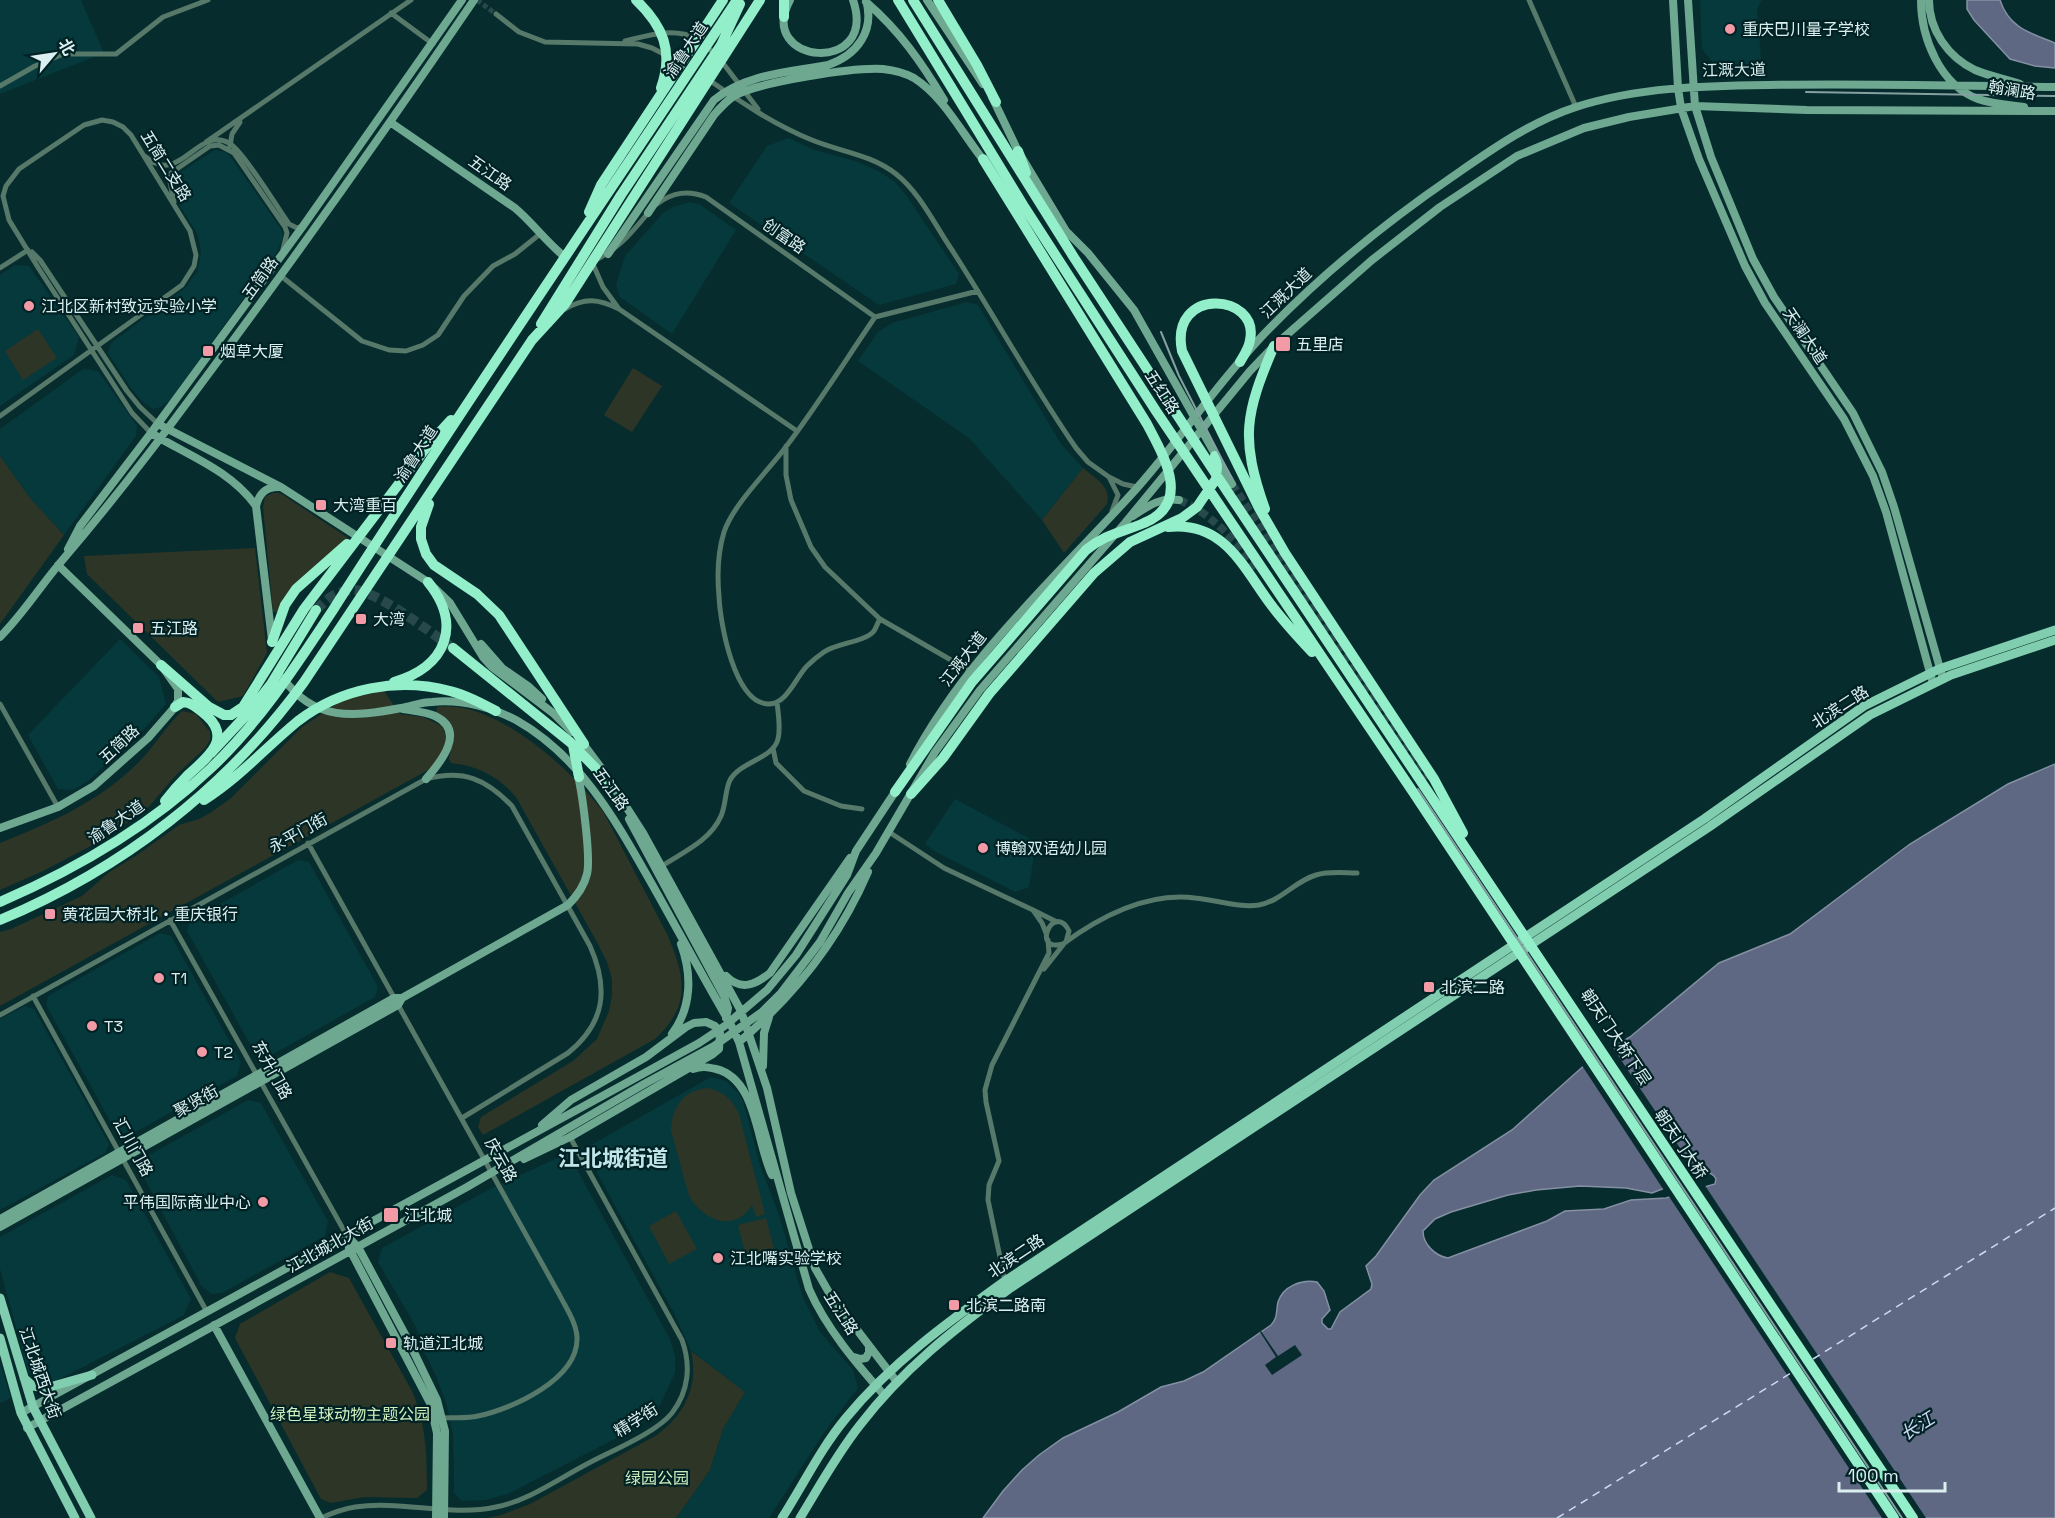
<svg xmlns="http://www.w3.org/2000/svg" width="2055" height="1518" font-family="'Space Grotesk','Noto Sans SC',sans-serif">
	<style>
		.built { fill: #05393c }
		.green { fill: #2d3527 }
		.water { fill: #5e6882; stroke: #8490a3; stroke-width: 1.5; fill-rule: evenodd }
		.pier { fill: #072c2e }
		.lines { fill: none; stroke-linecap: round; stroke-linejoin: round }
		.ferry { stroke: #ccd8f6; stroke-width: 1.5; stroke-dasharray: 8 6; stroke-linecap: butt }
		.street-tunnel { stroke: #27494b; stroke-width: 5; stroke-dasharray: 5 2.5; stroke-linecap: butt }
		.secondary-tunnel { stroke: #27494b; stroke-width: 8; stroke-dasharray: 8 4; stroke-linecap: butt }
		.highway-tunnel { stroke: #27494b; stroke-width: 10; stroke-dasharray: 10 5; stroke-linecap: butt }
		.street { stroke: #56796a; stroke-width: 5 }
		.secondary { stroke: #6ea891; stroke-width: 8 }
		.primary { stroke: #81cdaf; stroke-width: 9 }
		.highway { stroke: #92efca; stroke-width: 10 }
		.rail { stroke: #85a0a1; stroke-width: 2 }
		.poi-dot { fill: #f39aa7; stroke: #002224; stroke-width: 2 }
		.labels { text-anchor: middle; dominant-baseline: central; stroke-width: 4.5; stroke-linejoin: round; paint-order: stroke }
		.poi-label { font-size: 16px; fill: #dceff0; stroke: #002224; text-anchor: start }
		.street-label { font-size: 16px; fill: #dceff0; stroke: #002224 }
		.park-label { font-size: 16px; fill: #d1efbe; stroke: #002224 }
		.water-label { font-size: 18px; font-style: italic; fill: #ccd8f6; stroke: #002224 }
		.district-label { font-size: 22px; font-weight: bold; fill: #c0e6e9; stroke: #002224 }
	</style>
	<rect width="100%" height="100%" fill="#072c2e"/>
	<path class="built" d="M0 0H81L104 53 0 94Z
		M1700 0H1762L1757 9 1762 69 1719 70 1702 49Z
		M789 138 812 149 858 162 880 172 894 181 906 195 959 274 956 284 879 305 729 203 767 146Z
		M215 150 225 152 230 156 281 229 283 234 282 240 278 250 171 399 161 407 153 409 143 402 131 388 108 353 111 343 185 288 197 272 201 253 198 235 180 206 175 183 177 174Z
		M690 202 699 204 736 230 672 334 620 297 616 285 625 256 663 213 673 207Z
		M15 265 29 266 79 337 74 355 0 406V275Z
		M967 302 978 305 1061 444 1083 468 1042 520 969 438 858 361 878 332 892 323Z
		M83 369 98 371 137 426 136 436 64 535 30 498 0 456V429Z
		M120 639 159 677 166 704 142 731 88 781 73 790 58 789 28 735Z
		M955 799 1036 842 1029 887 1015 892 936 852 925 844Z
		M298 860 309 862 378 987 375 997 268 1057 255 1053 187 931 190 921Z
		M160 933 171 936 241 1062 237 1076 130 1135 115 1130 46 1005 48 996Z
		M25 1006 34 1009 109 1144 105 1153 0 1210V1019Z
		M711 1077 726 1081 739 1094 743 1101 760 1165 780 1218 803 1298 820 1332 853 1370 858 1388 825 1431 769 1518H676L710 1470 723 1429 745 1392 691 1351 674 1313 584 1149Z
		M248 1100 261 1103 328 1221 325 1236 222 1293 211 1294 201 1285 140 1170 144 1158Z
		M568 1153 670 1339 675 1356V1373L661 1403 640 1426 508 1494 485 1500 462 1501 454 1493 453 1434 447 1406 436 1376 422 1347 416 1327 378 1262 382 1248 490 1189Z
		M112 1175 126 1180 191 1299 184 1315 56 1381 42 1382 36 1380 30 1374 27 1367 0 1269V1237Z
		M0 1364 11 1398 0 1403Z"/>
	<path class="green" d="M38 329 57 358 23 380 5 351Z
		M633 368 662 386 632 432 604 415Z
		M0 456 30 498 64 535 0 624Z
		M1083 468C1094 478 1112 486 1107 504L1064 553 1042 520Z
		M273 493H280L348 538 293 587 277 612H273L263 507 265 497Z
		M255 548 267 653 243 696 218 702 87 574 84 556Z
		M384 691 400 714 423 717 442 726C451 744 441 758 428 770L0 1006V932L11 929 82 896 108 873 137 855 179 825 199 819 210 813 230 799 302 727 344 699Z
		M437 707C494 698 573 771 604 813L667 934C685 976 692 1005 655 1039L483 1135 478 1127 481 1117 573 1061 597 1039 609 1011 612 995V979L607 962 598 944 516 797C498 776 478 766 451 763L449 759 452 745 436 713Z
		M182 711 196 714 210 732V740L205 748 175 776 146 810 100 841 43 871 0 890V843C52 822 97 803 138 763 154 747 166 726 182 711Z
		M708 1088C724 1092 732 1099 739 1114L765 1214 756 1217 752 1205C734 1234 703 1220 689 1196L671 1131C672 1107 683 1090 708 1088Z
		M676 1211 697 1249 669 1264 649 1226Z
		M766 1218 775 1252 747 1260 738 1225Z
		M330 1272 349 1278 412 1391C426 1424 427 1455 427 1490L417 1498 364 1497 331 1503 321 1499 235 1338 240 1324Z
		M691 1351 745 1392 723 1429 710 1470 676 1518H487L501 1515 530 1504 657 1435C685 1414 699 1386 691 1351Z"/>
	<path class="water" d="M1967 0H2000C2009 28 2030 33 2055 43V68L2035 66 2010 59 1974 20 1967 9Z
		M2055 764V1518H983L1003 1491 1022 1470 1039 1455 1063 1438 1118 1412 1161 1387 1184 1381 1203 1372 1271 1325C1278 1318 1276 1311 1278 1302 1283 1286 1302 1279 1317 1282L1324 1291 1330 1310 1322 1319V1323L1328 1329H1331L1340 1312 1371 1289 1372 1284 1366 1266 1376 1256 1420 1195 1434 1180 1512 1130 1588 1062 1630 1037 1719 963 1790 934 1910 844 2008 784ZM1704 1173C1710 1173 1713 1173 1716 1179L1715 1184 1666 1198 1631 1200 1604 1209 1565 1211 1547 1221 1448 1258C1435 1256 1423 1244 1423 1231L1435 1219 1451 1212 1508 1195 1536 1190 1580 1186 1626 1188 1652 1193Z"/>
	<path class="pier" d="M1611 1045 1700 1178 1665 1192 1581 1064Z
		M1704 1184 1926 1518H1882L1668 1195Z
		M1261 1331 1278 1356 1295 1345 1302 1355 1272 1375 1265 1365 1276 1357 1260 1332Z"/>
	<g class="lines">
		<path class="ferry" d="M1813 1359 2055 1208
			M1557 1518 1791 1373"/>
		<path class="street-tunnel" d="M477 0 496 14"/>
		<path class="secondary-tunnel" d="M1232 484 1426 780
			M1179 500C1212 513 1238 544 1259 571"/>
		<path class="highway-tunnel" d="M316 610C327 599 336 591 352 590 376 589 432 634 453 648"/>
		<path class="street" d="M1529 0 1576 107
			M391 13 433 44
			M496 14 519 32 545 42 638 44 652 48 681 63
			M625 41C650 35 673 27 698 39
			M705 45 719 58 758 109
			M709 80C742 103 775 125 812 140 841 152 870 154 896 174 919 192 934 223 950 247 993 313 1031 383 1076 448L1088 462 1109 477
			M0 86 35 66 63 54H116L163 17 208 0
			M206 142 411 0
			M230 146 232 134 240 122
			M146 157C179 187 198 125 229 143 243 151 277 207 289 224L297 228 302 226
			M174 202 170 182 171 173 210 146 219 145 234 153 285 227 287 233 283 249
			M657 204C673 192 688 190 706 197L875 317 978 291
			M32 252 40 260 127 391 140 407 158 424
			M0 268 28 250
			M281 276 362 341 389 350 406 351 423 345 438 335 464 296 493 266 515 254 540 234
			M565 309C585 297 599 299 619 309L603 287 592 262C618 249 630 235 648 213
			M619 309 797 431
			M875 317C845 361 817 406 785 448 767 472 733 505 724 532 718 552 717 575 719 596 720 622 734 704 769 704 787 704 796 677 807 666 812 661 818 656 824 652 837 643 865 642 874 631 876 628 878 622 880 619
			M0 416 182 285 194 266 196 255 190 231 131 135 123 127 113 122 102 120 84 125 19 169 6 186 3 196 9 220 39 269 132 413 151 433
			M786 446V475L791 500 811 547 825 567 880 619 970 671
			M1112 511 1118 495 1109 477 1123 484 1137 487
			M0 704 58 807
			M773 748 776 763 804 791 841 806 862 809
			M889 832 944 868 1033 910
			M308 843 559 1294C566 1308 576 1322 577 1337 579 1379 512 1409 478 1416 466 1419 453 1417 440 1418
			M662 866C683 852 710 841 721 816 726 805 725 790 730 780 741 761 773 759 778 739 781 728 778 713 777 702
			M170 920 347 1236
			M1046 933 1042 923 1033 910 1057 922
			M1066 942 1069 931C1054 901 1030 953 1063 944 1101 916 1148 892 1195 898 1216 900 1239 908 1259 905 1281 901 1295 881 1316 875 1329 871 1344 873 1357 873
			M1044 969 1063 945
			M33 996 207 1312
			M0 1015 426 779C463 769 486 779 512 806L590 946C609 989 605 1023 568 1053L462 1118
			M1005 1281 988 1200 989 1185 999 1161 986 1102 985 1090 992 1065 1049 953 1048 940
			M321 1518C332 1513 343 1509 355 1507 402 1500 450 1517 496 1507 528 1501 558 1479 587 1464 611 1451 656 1433 672 1413 689 1391 691 1365 682 1340L570 1137"/>
		<path class="secondary" d="M790 0C755 65 879 76 853 0
			M927 0 983 84
			M1673 0 1678 88 1681 108 1699 159 1745 266 1765 303 1844 419 1873 476 1886 512 1932 680
			M1688 0 1695 106 1711 157 1753 259 1774 297 1853 413 1882 472 1894 507 1943 679
			M1921 0C1921 38 1940 85 1978 99 1992 104 2009 105 2024 107
			M1929 0C1929 30 1948 57 1975 70 1989 76 2006 79 2020 84
			M866 2C899 30 922 63 944 100
			M992 97 1018 151 1066 231 1088 253 1134 310 1232 484
			M390 122 515 208C533 223 546 242 565 257
			M648 213 714 115C720 108 726 101 734 96 758 82 854 67 883 69 892 70 905 73 914 78 945 98 962 134 985 162
			M608 254 714 100C746 74 789 72 828 65 857 55 875 31 866 0
			M158 424 281 487 428 582 450 603 483 657 492 667 553 713 572 732
			M151 433C189 456 230 470 256 506L272 640
			M256 506C259 494 265 487 278 487
			M1133 516C1148 506 1160 497 1179 500
			M68 549 80 526 151 433 303 226 462 0
			M0 637C23 614 39 588 60 563 106 509 150 453 192 396 289 266 383 134 474 0
			M481 644 502 668 528 686 542 699
			M283 678C314 722 354 717 401 708 412 706 422 702 432 702 461 699 490 707 516 720 582 757 617 823 653 886 679 932 704 979 731 1025L739 1042 809 1289C826 1328 856 1363 884 1395
			M403 709C414 711 426 712 435 716 467 731 440 763 426 779
			M581 741 602 769
			M910 764C965 657 1058 576 1137 488 1181 438 1219 381 1265 333 1321 275 1385 223 1452 177 1491 150 1530 122 1576 107 1638 87 1704 86 1768 85 1864 83 1959 86 2055 87
			M609 780 643 833 741 1011 767 1088 791 1193 815 1268 831 1296 897 1382
			M629 819 724 996 728 1008 726 1018
			M0 828 58 807 94 786 148 738 175 707 178 700V689L161 665 58 565
			M726 976C741 991 755 985 770 973L850 858
			M402 998 568 905C577 896 584 887 587 874 591 857 582 790 577 772
			M672 1034C692 1007 692 974 681 944
			M739 1042C794 996 839 939 868 872
			M763 1066 764 1033 769 1017
			M693 1069C702 1066 707 1067 716 1069 757 1079 756 1142 772 1175
			M524 1159 570 1137 713 1054 719 1049 720 1032 715 1026 706 1022 694 1023 686 1027 646 1057 571 1100 542 1125
			M0 1219 394 998H402L398 1005 0 1227
			M347 1236 358 1247 408 1340 437 1400 445 1431 444 1518
			M349 1248 430 1403 437 1433 436 1518
			M214 1325 320 1518
			M854 1357 860 1359 866 1358 869 1352V1347
			M21 1413 639 1076 699 1043 726 1025 767 990 796 955 847 875 856 851 897 789
			M27 1428 467 1187 644 1084 714 1046 762 1012 781 993 820 942 848 893 876 853 935 752 980 690 1125 523 1250 371 1274 346 1372 260 1440 207 1517 156 1584 128 1629 117 1695 106 1807 110 2055 111"/>
		<path class="primary" d="M0 1298 33 1407 91 1518
			M0 1338 21 1413 75 1518
			M24 1378 33 1386 46 1388 92 1375
			M782 1518C803 1485 821 1448 846 1418 891 1363 948 1322 1005 1281L1704 819 1864 706 1939 669 2055 630
			M800 1518C819 1487 837 1454 860 1425 902 1370 954 1329 1009 1289L1709 827 1870 715 1951 675 2055 640"/>
		<path class="highway" d="M636 0C663 26 674 51 661 88
			M898 0 1025 208 1156 411 1413 792 1894 1518
			M913 0 1073 256 1227 491 1913 1518
			M938 0 977 65 996 102
			M784 17V0
			M1018 151 1026 173
			M589 212 601 185 723 0
			M541 324 621 195 721 45 740 4
			M1240 362C1244 355 1249 348 1250 340 1260 293 1169 286 1182 351L1259 508 1285 553 1434 779 1463 833
			M429 504 421 527V539L426 554 434 565 477 594 499 615 584 744
			M1265 509C1240 438 1245 414 1274 346
			M1168 527C1223 521 1242 565 1269 602 1282 620 1297 636 1312 652
			M272 642 285 605 296 589 347 544
			M453 648 570 742 611 784
			M161 665 209 707 224 715H231L243 707 304 609 429 444 451 420
			M394 682C446 667 463 625 428 582
			M573 745 579 777
			M211 753 250 711 271 684 316 610
			M895 792 972 682 1086 550C1107 533 1121 533 1144 523 1193 503 1163 455 1147 424L983 159
			M911 794 943 758 989 694 1094 573 1130 542 1182 518 1197 507 1216 479 1217 466 1215 456
			M204 800C240 777 265 748 298 721 341 688 398 677 450 691 466 695 481 703 496 711
			M165 801C172 792 179 784 187 776 205 759 233 740 207 716 199 710 194 703 183 702L175 707
			M0 902C76 869 149 827 210 769 259 723 296 666 333 610 364 561 396 513 427 465 529 309 634 155 737 0
			M0 920C122 869 226 789 304 682L532 340 565 304 760 0"/>
		<path class="rail" d="M1806 92 2055 96
			M1161 332 1179 376 1232 479
			M1418 789 1902 1518"/>
	</g>
	<g class="poi-dot">
		<circle cx="1730" cy="29" r="6"/>
		<circle cx="29" cy="306" r="6"/>
		<rect x="1275" y="336" width="16" height="16" rx="3"/>
		<rect x="202" y="345" width="12" height="12" rx="3"/>
		<rect x="315" y="499" width="12" height="12" rx="3"/>
		<rect x="355" y="613" width="12" height="12" rx="3"/>
		<rect x="132" y="622" width="12" height="12" rx="3"/>
		<circle cx="983" cy="848" r="6"/>
		<rect x="44" y="908" width="12" height="12" rx="3"/>
		<circle cx="159" cy="978" r="6"/>
		<rect x="1423" y="981" width="12" height="12" rx="3"/>
		<circle cx="92" cy="1026" r="6"/>
		<circle cx="202" cy="1052" r="6"/>
		<circle cx="263" cy="1202" r="6"/>
		<rect x="383" y="1207" width="16" height="16" rx="3"/>
		<circle cx="718" cy="1258" r="6"/>
		<rect x="948" y="1299" width="12" height="12" rx="3"/>
		<rect x="385" y="1337" width="12" height="12" rx="3"/>
	</g>
	<g class="labels">
		<g class="poi-label">
			<text x="1742" y="29">重庆巴川量子学校</text>
			<text x="41" y="306">江北区新村致远实验小学</text>
			<text x="1296" y="344">五里店</text>
			<text x="220" y="351">烟草大厦</text>
			<text x="333" y="505">大湾重百</text>
			<text x="373" y="619">大湾</text>
			<text x="150" y="628">五江路</text>
			<text x="995" y="848">博翰双语幼儿园</text>
			<text x="62" y="914">黄花园大桥北‧重庆银行</text>
			<text x="171" y="978">T1</text>
			<text x="1441" y="987">北滨二路</text>
			<text x="104" y="1026">T3</text>
			<text x="214" y="1052">T2</text>
			<text x="251" y="1202" text-anchor="end">平伟国际商业中心</text>
			<text x="404" y="1215">江北城</text>
			<text x="730" y="1258">江北嘴实验学校</text>
			<text x="966" y="1305">北滨二路南</text>
			<text x="403" y="1343">轨道江北城</text>
		</g>
		<g class="street-label">
			<text transform="translate(686 50) rotate(-56)">渝鲁大道</text>
			<text transform="translate(1734 70) rotate(-1)">江溉大道</text>
			<text transform="translate(2012 90) rotate(9)">翰澜路</text>
			<text transform="translate(166 166) rotate(58)">五简二支路</text>
			<text transform="translate(490 173) rotate(35)">五江路</text>
			<text transform="translate(784 236) rotate(35)">创富路</text>
			<text transform="translate(260 278) rotate(-54)">五简路</text>
			<text transform="translate(1286 293) rotate(-44)">江溉大道</text>
			<text transform="translate(1805 336) rotate(56)">天澜大道</text>
			<text transform="translate(1162 392) rotate(57)">五红路</text>
			<text transform="translate(416 454) rotate(-57)">渝鲁大道</text>
			<text transform="translate(963 659) rotate(-52)">江溉大道</text>
			<text transform="translate(1840 707) rotate(-33)">北滨二路</text>
			<text transform="translate(119 744) rotate(-43)">五简路</text>
			<text transform="translate(611 789) rotate(54)">五江路</text>
			<text transform="translate(116 822) rotate(-34)">渝鲁大道</text>
			<text transform="translate(298 833) rotate(-29)">永平门街</text>
			<text transform="translate(1616 1037) rotate(56)">朝天门大桥下层</text>
			<text transform="translate(272 1070) rotate(61)">东升门路</text>
			<text transform="translate(196 1101) rotate(-29)">聚贤街</text>
			<text transform="translate(1681 1144) rotate(56)">朝天门大桥</text>
			<text transform="translate(133 1147) rotate(61)">汇川门路</text>
			<text transform="translate(501 1160) rotate(61)">庆云路</text>
			<text transform="translate(330 1245) rotate(-29)">江北城北大街</text>
			<text transform="translate(1016 1256) rotate(-34)">北滨二路</text>
			<text transform="translate(841 1313) rotate(57)">五江路</text>
			<text transform="translate(40 1373) rotate(71)">江北城西大街</text>
			<text transform="translate(636 1420) rotate(-32)">精学街</text>
		</g>
		<g class="park-label">
			<text x="350" y="1414">绿色星球动物主题公园</text>
			<text x="657" y="1478">绿园公园</text>
		</g>
		<g class="water-label">
			<text transform="translate(1917 1426) rotate(-32)">长江</text>
		</g>
		<g class="district-label">
			<text x="613" y="1158">江北城街道</text>
		</g>
	</g>
	<g transform="translate(54 54) rotate(61)" stroke="#002224" stroke-width="4.5" paint-order="stroke">
	<path d="M0-4.5L10 22L0 15L-10 22Z" fill="#dceff0"/>
	<text y="-9" font-size="16" font-weight="bold" text-anchor="middle" fill="#dceff0">北</text>
	</g>
	<path d="M1839 1482v9h106v-9" fill="none" stroke="#dceff0" stroke-width="3"/>
	<text x="1848" y="1482" font-size="18" fill="#dceff0" stroke="#002224" stroke-width="4.5" paint-order="stroke">100 m</text>
</svg>
